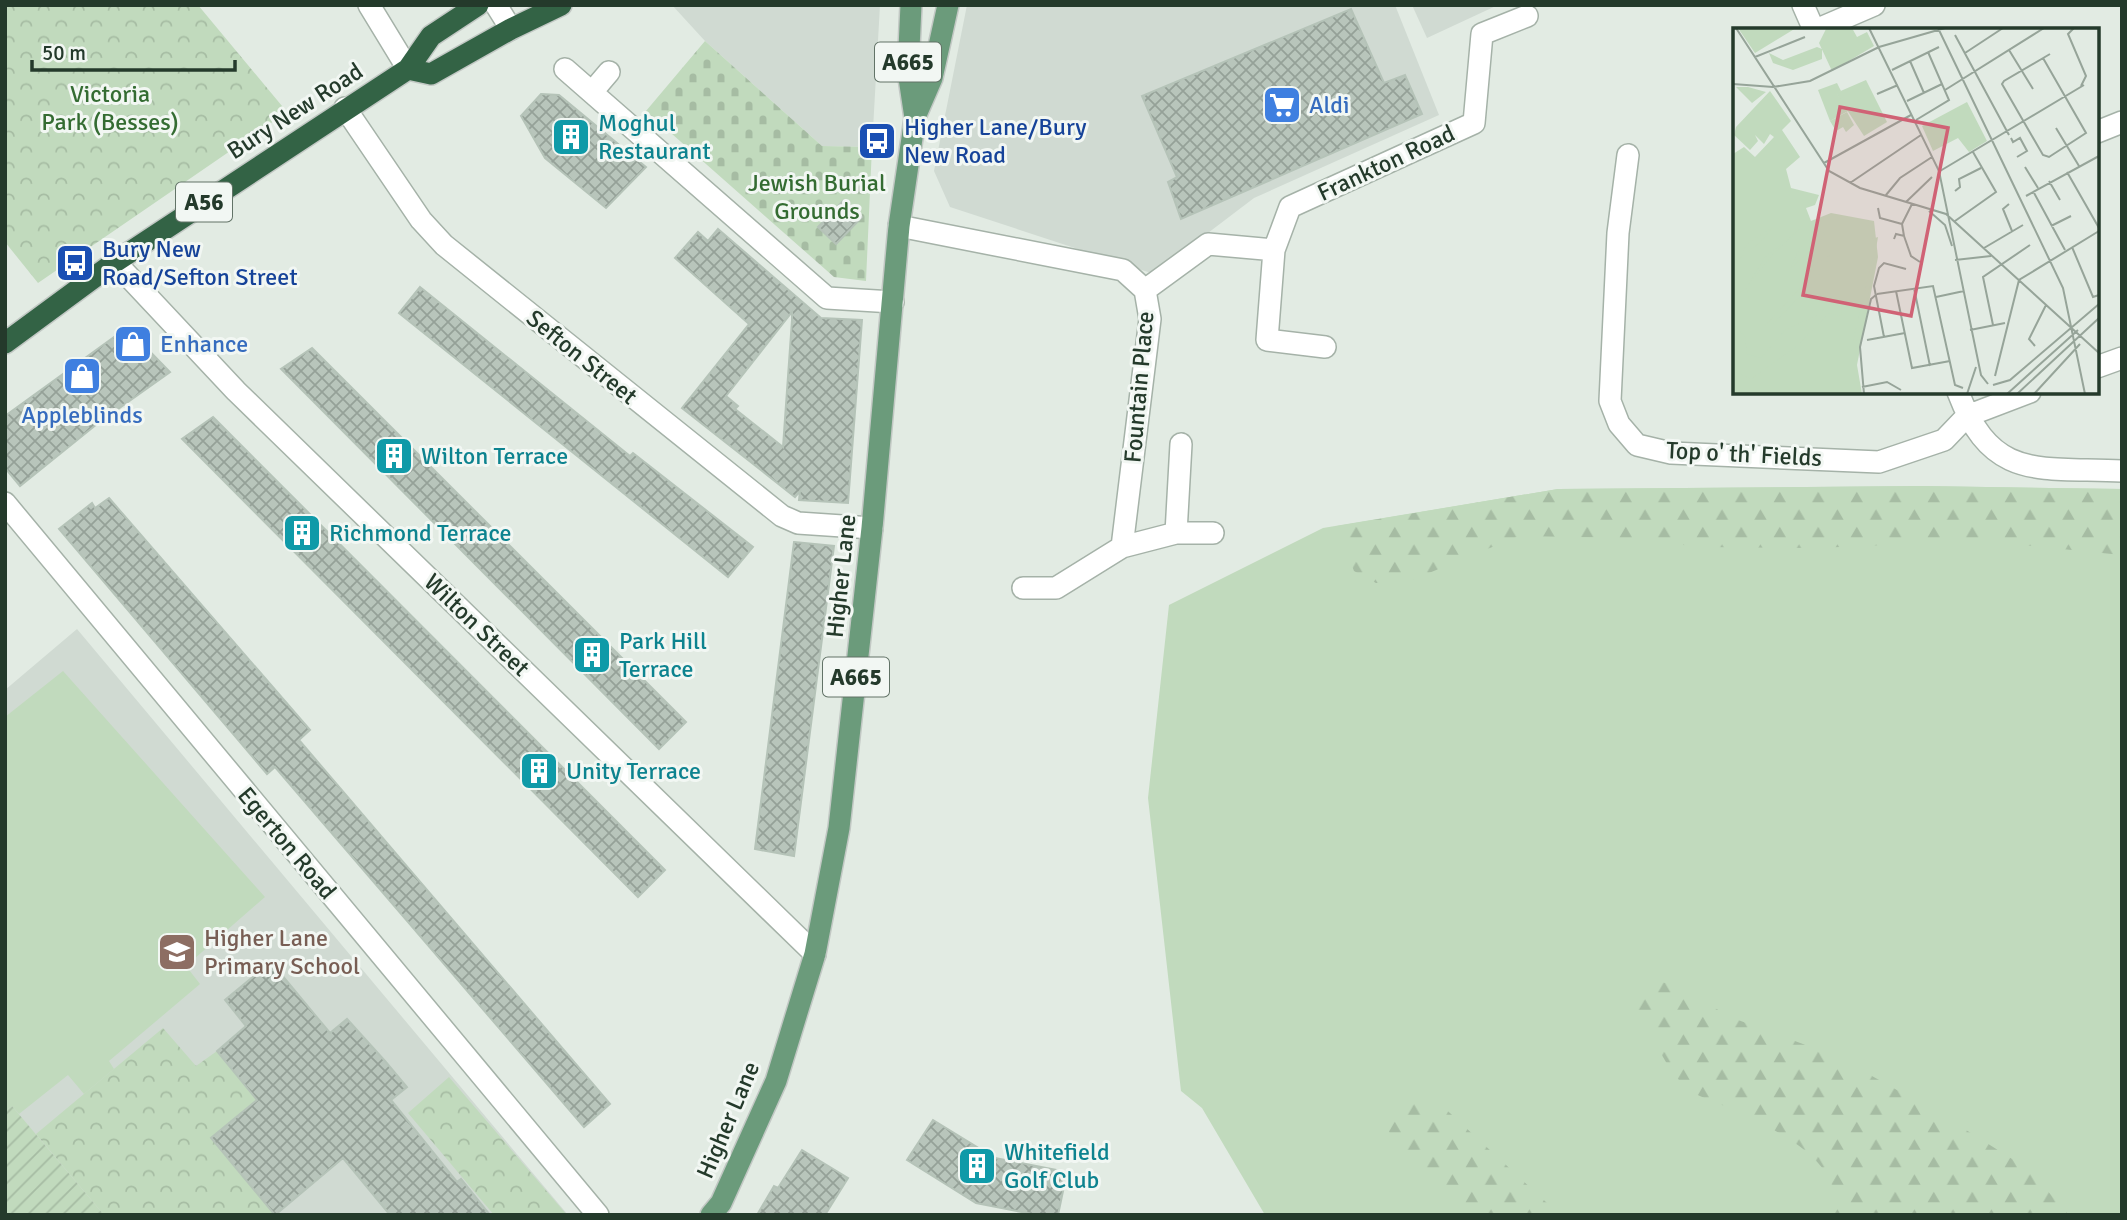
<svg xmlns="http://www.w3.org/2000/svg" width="2127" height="1220" font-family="Signika,sans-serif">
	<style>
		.built { fill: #d0dad2 }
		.grass { fill: #c1dabd }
		.forest { fill: url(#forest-firs) }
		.cemetery { fill: url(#cemetery-stones) }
		.park { fill: url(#park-crowns) }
		.garden { fill: url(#garden-furrows) }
		.building { fill: url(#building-cross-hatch); stroke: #b5c3b8; stroke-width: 2; fill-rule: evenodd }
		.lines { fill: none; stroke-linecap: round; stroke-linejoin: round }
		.street-casing { stroke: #a5b2a8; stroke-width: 24 }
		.primary-casing { stroke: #c2c8c4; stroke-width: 24 }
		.highway-casing { stroke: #c2c8c4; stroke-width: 24 }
		.street { stroke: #fff; stroke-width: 21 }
		.primary { stroke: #6b9b7b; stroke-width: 21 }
		.highway { stroke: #336345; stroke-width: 21 }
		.labels { text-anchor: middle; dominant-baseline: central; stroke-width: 6; stroke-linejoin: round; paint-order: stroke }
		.shield { fill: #f2f7f3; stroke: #627367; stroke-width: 2 }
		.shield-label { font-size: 23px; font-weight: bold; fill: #243a2b }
		.park-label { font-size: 24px; fill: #346c32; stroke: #f2f7f3 }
		.shop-label { font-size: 24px; fill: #366cbe; stroke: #f2f7f3; text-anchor: start }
		.street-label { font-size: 24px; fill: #243a2b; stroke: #f2f7f3 }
		.culture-label { font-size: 24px; fill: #0d838f; stroke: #f2f7f3; text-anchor: start }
		.transit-label { font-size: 24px; fill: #164399; stroke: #f2f7f3; text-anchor: start }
		.education-label { font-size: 24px; fill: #785e54; stroke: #f2f7f3; text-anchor: start }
		.inset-road { fill: none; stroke: #96a499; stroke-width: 2 }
		.view { fill: #d06275; fill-opacity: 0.15; stroke: #d06275; stroke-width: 3.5 }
		.inset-edge { fill: none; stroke: #243a2b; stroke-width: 3.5 }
	</style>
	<defs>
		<pattern id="forest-firs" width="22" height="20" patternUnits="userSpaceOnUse" patternTransform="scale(1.75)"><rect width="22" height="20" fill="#c1dabd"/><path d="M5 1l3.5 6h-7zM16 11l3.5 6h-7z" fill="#a6bca3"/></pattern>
		<pattern id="cemetery-stones" width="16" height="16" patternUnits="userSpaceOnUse" patternTransform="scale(1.75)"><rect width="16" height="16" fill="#c1dabd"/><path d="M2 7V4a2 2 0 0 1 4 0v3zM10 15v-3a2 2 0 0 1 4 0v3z" fill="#a6bca3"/></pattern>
		<pattern id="park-crowns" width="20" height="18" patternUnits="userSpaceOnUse" patternTransform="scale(1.75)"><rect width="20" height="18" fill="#c1dabd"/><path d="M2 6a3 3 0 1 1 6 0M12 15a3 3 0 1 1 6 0" fill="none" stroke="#a6bca3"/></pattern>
		<pattern id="garden-furrows" width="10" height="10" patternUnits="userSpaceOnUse" patternTransform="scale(1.75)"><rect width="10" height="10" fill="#c1dabd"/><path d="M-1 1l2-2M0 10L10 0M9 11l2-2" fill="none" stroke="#a6bca3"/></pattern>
		<pattern id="building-cross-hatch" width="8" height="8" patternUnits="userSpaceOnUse" patternTransform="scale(1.75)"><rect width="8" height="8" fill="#b8c5bb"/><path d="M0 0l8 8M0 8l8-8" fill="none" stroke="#95a198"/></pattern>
	</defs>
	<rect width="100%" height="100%" fill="#e2ebe3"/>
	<path class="built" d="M672 5H880L872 147 822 146 705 41Z
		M967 5H1395L1439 115 1254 198 1154 274 950 207 934 171Z
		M1412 5H1498L1427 38Z
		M77 629 568 1215H5V690Z"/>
	<path class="grass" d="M1922 486 2122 489V1215H1265L1202 1108 1181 1091 1148 798 1169 605 1323 528 1558 489Z
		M63 671 265 897 186 966 200 984 109 1061 114 1069 84 1094 68 1075 19 1114 12 1106 5 1111V717Z"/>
	<path class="forest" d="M1922 486 2122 489V555L1983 541 1816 548 1701 547 1620 538 1519 536 1407 582 1376 583 1354 571 1337 526 1558 489Z
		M1650 981 1675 984 1730 1017 1838 1057 1947 1118 2028 1169 2069 1215H1832C1850 1159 1762 1123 1722 1105 1711 1100 1696 1096 1688 1089 1666 1071 1648 1027 1634 1002Z
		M1412 1093 1437 1101 1560 1215H1461L1397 1151 1386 1124 1393 1106Z"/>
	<path class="cemetery" d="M705 41 822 146 872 147 866 281 834 277 646 111Z"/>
	<path class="park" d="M5 5H198L287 112 38 283 5 242Z
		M163 1028 196 1066 217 1051 257 1100 212 1138 275 1215H104L36 1134Z
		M449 1077 567 1215H494L408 1113Z"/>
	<path class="garden" d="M12 1106 104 1215H5V1111Z"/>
	<path class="building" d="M1351 9 1384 83 1405 75 1422 114 1181 219 1168 182 1177 177 1142 96Z
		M541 94 559 95 646 167 606 208 545 158 521 116Z
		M844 200 862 217 836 244 818 227Z
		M718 229 821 318 862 320 848 503 799 500 800 491 795 497 682 408 749 324 675 258 698 232 708 241ZM792 312V320L783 447 735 409 738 406 726 396Z
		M420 287 630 456 633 453 753 547 728 577 399 313Z
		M121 332H131L170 372 97 424 20 486 5 468V416Z
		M312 348 686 722 659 749 281 369Z
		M213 417 665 870 638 897 182 439Z
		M109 498 310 730 299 740 610 1104 584 1127 275 767 267 774 59 529 92 503 95 508Z
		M794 542 834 546 794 856 755 849Z
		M271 962 330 1033 347 1019 385 1061 407 1087 391 1100 457 1182 461 1179 490 1215H390L343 1158 275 1215 211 1138 257 1100 217 1051 246 1026 225 1000Z
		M933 1120 995 1158 1067 1172 1058 1215H1037L976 1203 907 1160Z
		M802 1150 848 1178 825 1215H757L774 1186 778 1188Z"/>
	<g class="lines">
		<defs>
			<path id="street" d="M369 5 408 69
				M496 5 511 29
				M1803 5 1814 30
				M1816 30 1874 5
				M565 69 827 298 893 302
				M592 92 609 72
				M345 108 421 220 444 245 782 516 798 523 872 528
				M2097 132 2122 122
				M1628 155 1618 233 1610 401 1619 424 1637 445 1671 453 1879 462 1944 440 1967 416 2030 392
				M899 226 1123 270 1145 290 1150 319 1122 547 1056 588H1023
				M1274 250 1290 207 1474 123 1482 34 1527 16
				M115 262 236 391 815 954
				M1145 290 1208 244 1274 250 1267 340 1325 347
				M2097 367 2122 358
				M1958 392C1992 482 2039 467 2122 471
				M5 503 598 1215
				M1176 533 1181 444
				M1122 547 1176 533H1213"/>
			<path id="primary" d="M915 117 932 78 948 5
				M711 1215 721 1203 776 1081 815 954 839 828 872 528 899 226 915 118 908 71 911 5"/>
			<path id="highway" d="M408 69 431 74 511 29 561 5
				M5 343 115 262 408 69 431 36 478 5"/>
		</defs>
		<use href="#street" class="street-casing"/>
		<use href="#primary" class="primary-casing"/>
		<use href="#highway" class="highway-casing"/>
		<use href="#street" class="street"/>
		<use href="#primary" class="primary"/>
		<use href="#highway" class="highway"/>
	</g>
	<defs>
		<symbol id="supermarket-square" viewBox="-11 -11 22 22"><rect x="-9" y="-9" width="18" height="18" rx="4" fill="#3f7fe0" stroke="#f2f7f3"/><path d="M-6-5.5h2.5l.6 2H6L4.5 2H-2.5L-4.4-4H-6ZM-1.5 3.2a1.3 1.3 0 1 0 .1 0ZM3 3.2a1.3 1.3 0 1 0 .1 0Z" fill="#fff"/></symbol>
		<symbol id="building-square" viewBox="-11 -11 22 22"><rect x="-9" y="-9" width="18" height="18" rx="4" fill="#0f9aa8" stroke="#f2f7f3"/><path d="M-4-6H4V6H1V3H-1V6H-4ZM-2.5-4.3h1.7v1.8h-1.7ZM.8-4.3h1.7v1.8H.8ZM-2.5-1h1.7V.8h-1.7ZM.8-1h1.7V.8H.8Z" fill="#fff"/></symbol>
		<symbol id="bus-square" viewBox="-11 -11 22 22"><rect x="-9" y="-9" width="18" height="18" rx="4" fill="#1a4fb4" stroke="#f2f7f3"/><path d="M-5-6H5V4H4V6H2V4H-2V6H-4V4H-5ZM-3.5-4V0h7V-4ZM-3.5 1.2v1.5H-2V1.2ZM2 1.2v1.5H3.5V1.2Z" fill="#fff"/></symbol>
		<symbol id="shop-square" viewBox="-11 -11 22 22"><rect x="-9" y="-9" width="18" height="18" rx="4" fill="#3f7fe0" stroke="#f2f7f3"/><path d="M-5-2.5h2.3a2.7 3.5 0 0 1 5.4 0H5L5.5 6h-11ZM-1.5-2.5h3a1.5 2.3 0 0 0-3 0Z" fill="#fff"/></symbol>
		<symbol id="school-square" viewBox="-11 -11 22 22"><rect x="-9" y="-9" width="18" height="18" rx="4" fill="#8d6e63" stroke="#f2f7f3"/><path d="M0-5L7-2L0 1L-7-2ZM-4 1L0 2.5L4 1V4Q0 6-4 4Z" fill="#fff"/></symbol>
	</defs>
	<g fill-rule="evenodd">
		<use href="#supermarket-square" x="1260" y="83" width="44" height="44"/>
		<use href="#building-square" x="549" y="115" width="44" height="44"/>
		<use href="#bus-square" x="855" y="119" width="44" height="44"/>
		<use href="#bus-square" x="53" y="241" width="44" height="44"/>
		<use href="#shop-square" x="111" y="322" width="44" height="44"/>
		<use href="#shop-square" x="60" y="354" width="44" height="44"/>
		<use href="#building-square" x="372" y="434" width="44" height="44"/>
		<use href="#building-square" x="280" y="511" width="44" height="44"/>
		<use href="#building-square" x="570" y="633" width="44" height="44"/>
		<use href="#building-square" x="517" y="749" width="44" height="44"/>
		<use href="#school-square" x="155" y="930" width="44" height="44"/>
		<use href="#building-square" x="955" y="1144" width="44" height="44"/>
	</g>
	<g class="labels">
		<g class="shield">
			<rect x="875" y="42.5" width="66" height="39" rx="5"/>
			<rect x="176" y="182.5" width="56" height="39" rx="5"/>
			<rect x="823" y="657.5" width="66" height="39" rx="5"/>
		</g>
		<g class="shield-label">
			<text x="908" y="62">A665</text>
			<text x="204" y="202">A56</text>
			<text x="856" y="677">A665</text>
		</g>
		<g class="park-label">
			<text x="110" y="94">Victoria<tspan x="110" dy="28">Park (Besses)</tspan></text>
			<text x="817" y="183">Jewish Burial<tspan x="817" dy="28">Grounds</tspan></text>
		</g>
		<g class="shop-label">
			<text x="1309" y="105">Aldi</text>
			<text x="160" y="344">Enhance</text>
			<text x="82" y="415" text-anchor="middle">Appleblinds</text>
		</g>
		<g class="street-label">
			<text transform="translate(295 111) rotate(-33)">Bury New Road</text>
			<text transform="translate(1386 163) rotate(-25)">Frankton Road</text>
			<text transform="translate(582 357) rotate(39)">Sefton Street</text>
			<text transform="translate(1139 387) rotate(-85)">Fountain Place</text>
			<text transform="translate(1744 454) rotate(3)">Top o' th' Fields</text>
			<text transform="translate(841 576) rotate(-84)">Higher Lane</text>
			<text transform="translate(477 625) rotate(44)">Wilton Street</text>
			<text transform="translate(287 843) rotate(50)">Egerton Road</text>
			<text transform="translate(728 1120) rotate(-67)">Higher Lane</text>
		</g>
		<g class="culture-label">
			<text x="598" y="123">Moghul<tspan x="598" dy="28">Restaurant</tspan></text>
			<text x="421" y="456">Wilton Terrace</text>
			<text x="329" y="533">Richmond Terrace</text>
			<text x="619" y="641">Park Hill<tspan x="619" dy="28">Terrace</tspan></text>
			<text x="566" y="771">Unity Terrace</text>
			<text x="1004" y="1152">Whitefield<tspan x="1004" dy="28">Golf Club</tspan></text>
		</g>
		<g class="transit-label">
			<text x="904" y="127">Higher Lane/Bury<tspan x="904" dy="28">New Road</tspan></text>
			<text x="102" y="249">Bury New<tspan x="102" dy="28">Road/Sefton Street</tspan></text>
		</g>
		<g class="education-label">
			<text x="204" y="938">Higher Lane<tspan x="204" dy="28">Primary School</tspan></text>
		</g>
	</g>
	<g transform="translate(1733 28)">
		<rect width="366" height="366" fill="#e2ebe3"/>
		<path d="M5 0H63L22 25ZM133 52 154 94 131 108 103 65ZM3 59H15L33 64 19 75ZM37 63 58 93 49 102 67 129 53 141 58 160 86 167 82 177 73 180 78 193 98 185 141 193 145 229 124 337 129 366H0V126L11 119 22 129 41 109 37 106 31 116 22 107 25 113 17 122 1 107 3 99Z" fill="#c1dabd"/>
		<path d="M39 200 30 212 1 235 16 214ZM67 201 41 225 15 257 32 229ZM89 203 93 208 57 241 67 219ZM145 209 128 311 120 313 141 225 139 211ZM98 227 82 253 38 298H32L69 258 75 240ZM14 260 16 272 1 287 0 269ZM97 276 109 279 108 288 96 285 64 318 18 351 4 345 0 339V295L12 309 14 326 28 330 52 302 83 288Z" fill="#c1dabd"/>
		<path d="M119 0 124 9 134 4 141 18 99 43 86 15 93 1ZM234 74 254 113 236 124 225 110 200 123 189 98ZM114 84 121 97 113 104 110 99 103 103 97 93Z" fill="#c1dabd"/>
		<path d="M84 19 89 21V31L60 42 40 35 36 25 50 32ZM104 55 108 63 104 66 117 82 97 93 85 62Z" fill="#c1dabd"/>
		<path class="inset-road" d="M3 0 96 143 127 160 213 186 366 325M136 0 206 143 248 347 255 356M205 0 330 260 352 366M341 0 335 6 353 48 348 58M222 7 276 107M276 22 300 61M232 25 270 0M22 29 72 9M310 30 353 105 316 129 310 127 269 56 271 53 317 26M177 33 191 65M159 42 206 19M0 56 40 59 77 53 146 19 212 0M212 62 311 0M144 66 165 57M174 73 209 56M183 92 216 72 195 24M323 100 346 138M278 110 280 114 287 110 294 123 284 129M91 135 178 87M292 139 305 160M207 143 351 57M334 144 366 200M316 153 327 172M117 155 188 107M222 163 227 159 226 151 248 140M300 163 332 222M153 167 167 150 199 129M293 168 366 128M173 174 199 149M276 176 270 181 279 203M145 180 147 190 169 196 179 176M196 183 212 197 219 218M222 193 263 164 240 124M318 198 338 188M171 208 178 228 187 234M161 211 163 206 171 208 169 196M339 219 360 269 366 267M251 220 290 197M222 232 258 228M181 260 197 338M163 263 179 340 217 333M144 266 200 258 222 357 230 360M203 269 231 263M260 297 250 249 297 217M237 302 272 295M151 309 141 258 146 240 151 235 173 241M134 312 172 305M302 318 296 311 313 277M262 348 286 252 366 203M260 357 277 352 366 276M129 359 154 354 168 362M131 366 127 319 138 271 144 266M234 366 243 339M274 366 345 302M284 366 366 290M301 366 347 316"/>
		<path class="view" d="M107 79 215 100 178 288 70 267Z"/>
		<rect width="366" height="366" class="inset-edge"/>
	</g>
	<rect width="2127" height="1220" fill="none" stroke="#243a2b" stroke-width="14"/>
	<path d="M32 60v10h203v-10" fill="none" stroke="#243a2b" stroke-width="3.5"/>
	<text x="42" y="60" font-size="21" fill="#243a2b" stroke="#f2f7f3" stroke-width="5" paint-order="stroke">50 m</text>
</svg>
